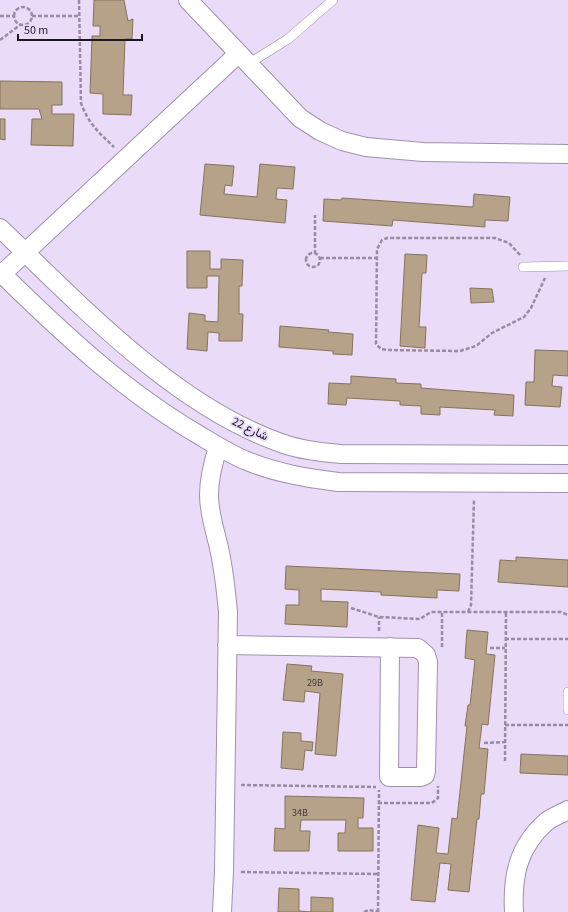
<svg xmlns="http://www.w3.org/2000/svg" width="568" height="912" font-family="'Source Sans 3',Vazirmatn,sans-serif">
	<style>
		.building { fill: #b5a288; stroke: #85735a }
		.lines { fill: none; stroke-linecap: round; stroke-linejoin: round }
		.lane-casing { stroke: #9f92ad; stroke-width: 10 }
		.street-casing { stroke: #9f92ad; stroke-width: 20 }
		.path { stroke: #978ca1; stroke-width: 2.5; stroke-dasharray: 4 2; stroke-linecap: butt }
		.lane { stroke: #fff; stroke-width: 9 }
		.street { stroke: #fff; stroke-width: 18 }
		.labels { text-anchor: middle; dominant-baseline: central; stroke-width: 4; stroke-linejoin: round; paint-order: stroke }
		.number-label { font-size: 10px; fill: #423a3b }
		.street-label { font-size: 12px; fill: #1c1721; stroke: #eadcf9 }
	</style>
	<rect width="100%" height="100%" fill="#eadcf9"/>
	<path class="building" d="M94 0H124L128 21 133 19 132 39H125L123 95H132L131 115 103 114V94L90 93 92 36H100V26H93Z
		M0 81 62 82V105H52V114H74L73 146 31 145 32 119H42L39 109H0Z
		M0 119H5V140L0 139Z
		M205 164 234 166 232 186 225 185 224 194 257 197 260 164 295 167 293 189 277 188 276 199 287 200 285 223 200 215Z
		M474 194 510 197 508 221 485 220V227L393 220 392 226 323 221 324 199 341 200 342 198 473 207Z
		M187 251H210V269H221V259L243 260 242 286H239V314H243L242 341H219V333L208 332 207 351 187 349 189 313 205 315V321L218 322 219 276H207V288H187Z
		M405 254 427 255 426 273H422L419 327H426L425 348 400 346Z
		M470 288 492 289 494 302 471 303Z
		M280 326 329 330 328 332 353 334 352 355 333 354V351L279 347Z
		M535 350 568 351V376L553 375 552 386 562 387 560 407 525 405 526 382H534Z
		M351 376 396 379V383L421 384V388L514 395 513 416 494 415 495 410 440 407V415L421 414V406L400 405V401L347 398 346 405 328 404 329 383 351 384Z
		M516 557 568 560V587L498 582 500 560 516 561Z
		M286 566 460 574 459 591 437 590V598L381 595V592L321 589V601L348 602 347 627 285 624 286 605H299V590L285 589Z
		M467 630 488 632 486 654 495 655 488 725 482 724 479 748 488 749 484 794H481L479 819H477L469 892 448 890 451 864 440 863 435 902 411 900 418 825 439 828 436 853 448 854 452 818 457 819 467 726H465L468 705H470L475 660 465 658Z
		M287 664 312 666 311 671 343 674 336 756 315 754 320 693 305 691 304 702 283 700Z
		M283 732 301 733V741L313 742 312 751 305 750 303 770 281 768Z
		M521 754 568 756V775L520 773Z
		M285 796 364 798 363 818H358V828H373V851H338V833H345L346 820H301L300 831H310L309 851H274L275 828 285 829Z
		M279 888 299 889V911L311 912V897L333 898V912H278Z"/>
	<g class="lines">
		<defs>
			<path id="lane" d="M248 64 288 39 333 0
				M523 267 568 266
				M568 710V692"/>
			<path id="street" d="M188 0 300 118 320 131 342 141 366 147 423 152 568 154
				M0 228C80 305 175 406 281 443 300 450 321 452 341 454L568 455
				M0 272C61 332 125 392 199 435 214 444 230 454 247 461 276 473 307 478 338 482L568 483
				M2 274 238 54
				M218 447C213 463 209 478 209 495 209 514 215 530 219 548 224 570 226 591 228 612L224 871 222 912
				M227 645 418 648 426 655 428 662 426 771 425 775 421 777H389L390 647
				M514 912C512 876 518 847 546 822 552 817 561 814 568 810"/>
		</defs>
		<use href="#lane" class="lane-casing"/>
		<use href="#street" class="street-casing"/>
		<path class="path" d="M79 0 81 103C88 123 99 133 114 147
			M14 16a9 9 0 1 1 18 0a9 9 0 1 1-18 0Z
			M0 16H13
			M32 16H80
			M0 40 20 25
			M306 260a7 7 0 1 1 14 0a7 7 0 1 1-14 0Z
			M315 254V215
			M520 255 509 243 495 238H387L382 240 377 249 376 344 381 349 388 350 460 351 476 346 492 333 524 317 531 308 545 278
			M320 258H376
			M351 608 379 617 420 619 431 612H561L568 615
			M468 612 471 605 474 499
			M379 631V617
			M505 639H568
			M442 647V612
			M490 648H505
			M505 725H568
			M484 743 505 742
			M505 761 506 611
			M241 785 376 787
			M378 803H432L438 798V786
			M241 872 378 874
			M364 912 369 910 380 912
			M378 912 379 790"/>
		<use href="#lane" class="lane"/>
		<use href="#street" class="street"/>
	</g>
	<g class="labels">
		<g class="number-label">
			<text x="315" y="683">29B</text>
			<text x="300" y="813">34B</text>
		</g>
		<g class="street-label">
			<text transform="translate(250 429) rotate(26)">شارع 22</text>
		</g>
	</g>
	<path d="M18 34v6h124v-6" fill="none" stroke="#1c1721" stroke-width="2"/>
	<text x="24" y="34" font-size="12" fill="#1c1721" stroke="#eadcf9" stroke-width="3" paint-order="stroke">50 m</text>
</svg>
